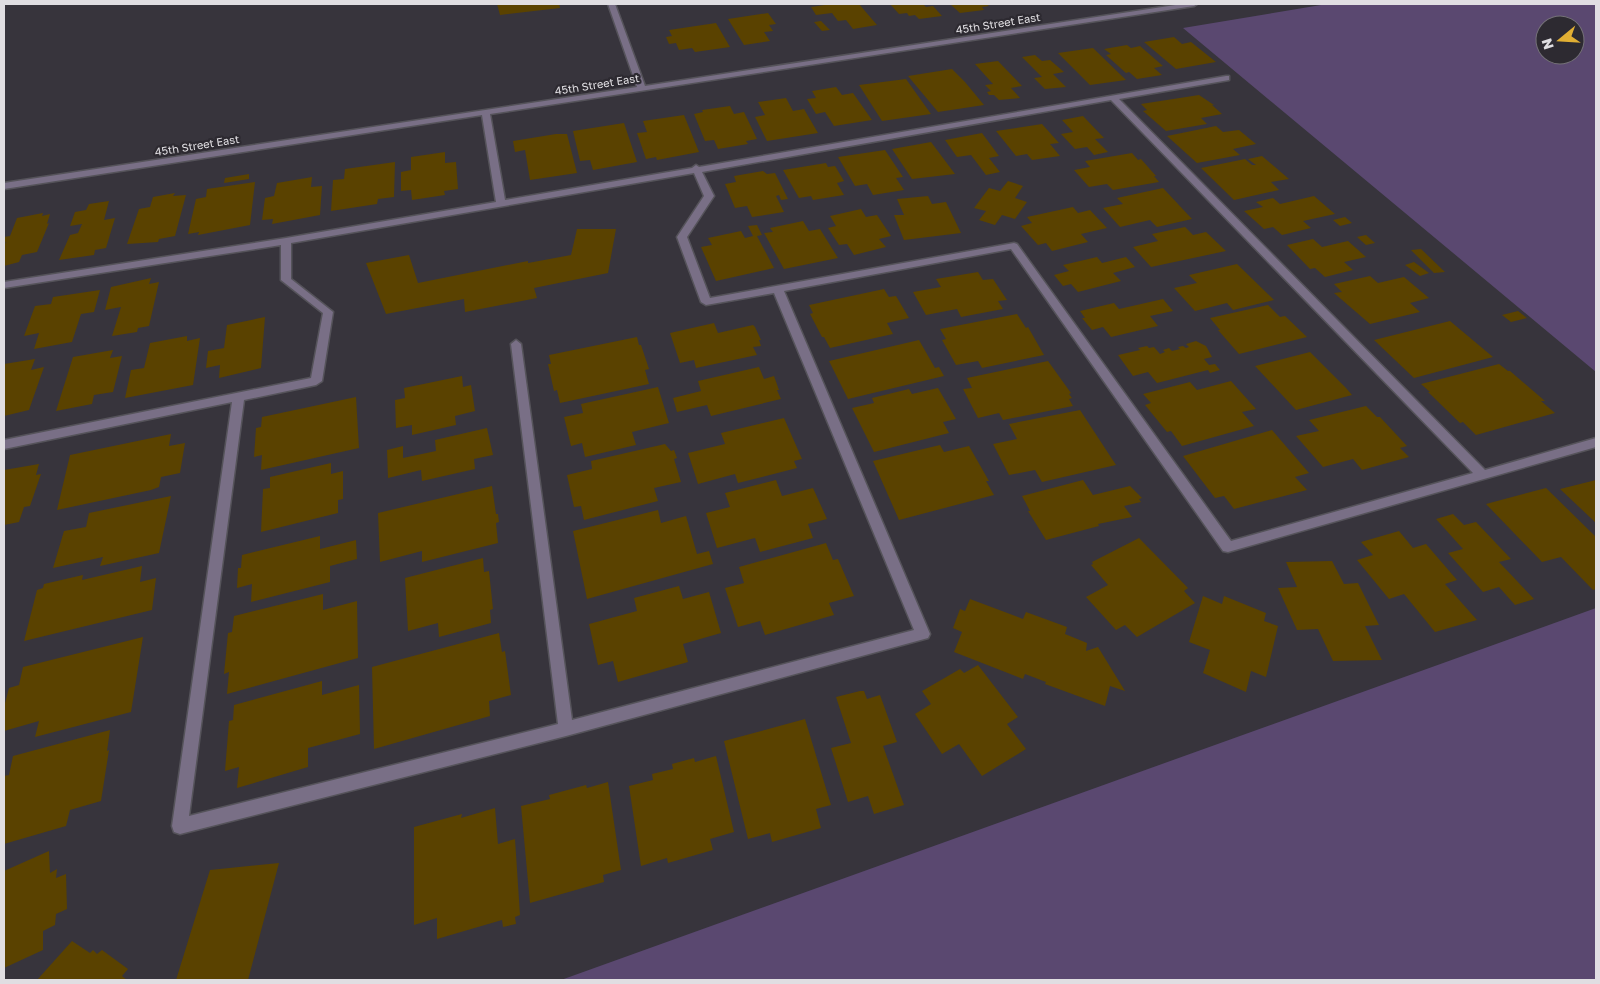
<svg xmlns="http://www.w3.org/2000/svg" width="1600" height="984" font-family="'Golos Text',sans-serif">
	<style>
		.green { fill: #5a4870; fill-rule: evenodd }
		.building { fill: #5a4200 }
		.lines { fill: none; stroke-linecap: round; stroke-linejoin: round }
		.minor-casing { stroke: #55535a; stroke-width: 3 }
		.minor { fill: #796f86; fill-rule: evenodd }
		.labels { text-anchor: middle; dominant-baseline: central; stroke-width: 4.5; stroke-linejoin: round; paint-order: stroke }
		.far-street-label { font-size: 11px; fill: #e0dee2; stroke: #2d2a31 }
	</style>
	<rect width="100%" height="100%" fill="#37343c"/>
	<path class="green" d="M1327 4H1596V372L1183 28ZM1545 25H1575V55H1545Z
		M1596 608V980H561Z"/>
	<path class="building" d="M497 4H559L560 8 500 15Z
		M832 4H859L877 25 853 29 846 20 838 21 832 13 816 15 811 7Z
		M890 4H923L926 7 933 6 942 16 919 19 915 15 909 16 907 13 899 14Z
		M950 4H986L989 6 982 7 984 10 960 13Z
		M768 13 776 24 769 25 773 31 764 32 770 41 744 45 728 19Z
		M821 21 830 30 822 31 814 22Z
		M716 23 730 47 695 52 692 48 679 50 676 43 669 44 666 37 672 36 669 30Z
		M1174 37 1182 44 1191 42 1216 62 1176 69 1144 42Z
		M1127 45 1131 48 1140 46 1163 66 1154 68 1162 75 1137 79 1129 72 1126 73 1106 55 1111 54 1104 49Z
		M1093 48 1126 80 1090 85 1058 53Z
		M1035 55 1042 61 1050 60 1064 72 1053 74 1066 87 1045 89 1034 78 1042 77 1022 57Z
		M998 61 1022 86 1011 88 1020 98 999 100 994 95H989L987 92 991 91 985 85 993 84 975 64Z
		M952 69 965 82 984 105 938 112 908 76Z
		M906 79 931 114 882 121 859 85Z
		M836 87 842 95 853 93 872 120 834 126 825 112 816 114 807 99 816 98 812 91Z
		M1199 95 1214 105H1212L1222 114 1201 118 1207 124 1166 131 1143 111 1147 110 1141 104Z
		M786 98 793 111 804 109 818 133 767 141 755 117 765 115 758 102Z
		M730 106 734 114 744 112 757 139 746 141 748 144 718 149 714 140 705 141 694 114 703 112 702 110Z
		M684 115 699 152 657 160 656 157 646 159 637 133 647 132 643 121Z
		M1083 116 1104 138 1095 139 1108 152 1094 155 1087 147 1075 149 1061 134 1073 132 1062 120Z
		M624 123 637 162 593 170 590 160 580 161 573 131Z
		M1042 124 1059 143 1050 144 1060 156 1032 160 1027 154 1016 156 996 131Z
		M1216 126 1223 132 1239 130 1256 144 1233 149 1240 155 1197 163 1167 136Z
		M982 133 999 156 989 158 1000 172 986 175 971 155 957 157 945 140Z
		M556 134H567L577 173 530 180 525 150 515 152 513 141Z
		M931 142 955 174 912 179 892 149Z
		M885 150 903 177 896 178 904 190 873 195 867 184 855 186 838 157Z
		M445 152V163L456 162 458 189 444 191 445 195 412 200 411 190 401 191V172L411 170V157Z
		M1132 153 1138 160 1141 159 1156 176H1154L1159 182 1113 190 1107 184 1089 187 1074 170 1090 167 1085 161Z
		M1262 156 1289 179 1271 182 1279 190 1234 200 1201 168 1245 159 1252 165H1256L1248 159Z
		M395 162 394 197 378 199 377 204 331 211 333 180 344 179 345 169Z
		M826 163 828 167 835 166 844 181 837 183 844 195 813 200 811 196 799 198 783 170Z
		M763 171 767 174 775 173 788 199 781 200 779 195 776 196 784 212 752 217 747 206 735 208 725 184 736 182 734 176Z
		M249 174V179L224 183 225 178Z
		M312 177 311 187 322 186 320 215 272 224 273 219 262 220 265 198 274 196 277 183Z
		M1008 181 1023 186 1015 198 1027 202 1015 219 1002 215 995 225 979 220 986 211 974 208 989 188 1000 191Z
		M255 182 250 225 198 235 199 232 188 234 196 199 206 197 207 189Z
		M1163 188 1192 219 1157 227 1150 220 1120 227 1103 208 1123 204 1117 198Z
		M175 193 173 196 186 195 175 236 159 239 158 242 127 244 139 209 150 207 153 197Z
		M928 196 932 204 946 202 961 233 904 240 894 215H904L897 199Z
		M1314 196 1335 214 1303 221 1311 228 1282 235 1273 227 1264 229 1244 211 1263 207 1256 202 1273 198 1280 204Z
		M109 201 104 220 115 218 106 248 95 250 94 255 59 260 70 235 78 233 82 224 70 226 75 212 86 210 89 204Z
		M1073 207 1078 213 1090 210 1107 228 1081 234 1088 242 1052 251 1046 243 1038 245 1021 226 1032 223 1027 217Z
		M861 209 866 217 877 215 891 236 879 239 886 247 854 255 847 244 839 245 828 228 836 226 830 216Z
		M43 213 42 216 50 214 47 224 49 223 37 252 22 255 19 262 4 266V244L7 242 4 243V237L10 236 17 218Z
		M1345 217 1352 223 1340 226 1333 220Z
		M803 221 809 231 820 229 838 258 784 269 764 233 773 232 770 228Z
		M757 225 762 235 757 236 774 268 716 281 701 247 712 245 708 238 741 231 745 238 753 236 748 226Z
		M1185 227 1193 235 1206 232 1226 251 1151 267 1133 247 1158 241 1152 234Z
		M577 229H616L608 273 534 288 537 298 465 312 464 299 386 314 366 263 409 255 418 283 528 261V263L571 255Z
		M1366 235 1375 243 1366 245 1357 237Z
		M1313 239 1322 247 1348 241 1366 257 1344 262 1353 270 1325 277 1315 268 1310 269 1287 245Z
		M1421 249 1445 272 1434 273 1411 250Z
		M1097 257 1102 263 1126 257 1135 267 1113 273 1121 281 1078 292 1071 284 1063 286 1054 275 1069 271 1063 265Z
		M1414 262 1429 273 1420 276 1405 265Z
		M1237 264 1274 300 1233 310 1227 303 1195 311 1174 288 1197 283 1189 275Z
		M978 272 983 280 993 279 1007 300 998 301 1003 309 961 317 957 309 926 315 913 292 941 287 936 279Z
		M1370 276 1378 283 1404 277 1429 298 1410 303 1420 312 1370 324 1334 293 1342 292 1334 284Z
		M151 278 149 284 159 282 149 326 138 328 137 332 112 336 121 307 105 310 111 287Z
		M884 289 889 297 896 296 909 318 887 323 893 334 830 348 824 337H822L810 314 813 313 809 305Z
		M100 290 94 312 81 314 72 342 34 349 39 333 24 336 35 306 51 304 53 297Z
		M1163 299 1173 311 1150 316 1158 326 1111 337 1103 327 1092 330 1082 318H1085L1080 311 1114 303 1119 309Z
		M1268 305 1280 317 1285 316 1307 337 1239 354 1218 330H1220L1210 318Z
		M1518 311 1527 318 1511 322 1502 315Z
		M1017 314 1026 328 1028 327 1044 355 982 368 978 361 956 365 942 340 946 339 940 329Z
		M265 317 261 368 219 378 220 365 206 368 208 351 224 348 227 325Z
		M1450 321 1493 357 1414 378 1374 340Z
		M714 323 718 333 753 325 755 327 761 340H759L761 346 753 347 757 355 696 368 694 360 680 363 670 333Z
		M187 336V341L200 338 193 385 125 398 131 370 144 368 150 343Z
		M637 337 639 345H641L649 369 645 370 649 384 560 403 557 390 554 391 548 364H551L549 355Z
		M919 340 935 368 939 367 944 376 848 399 829 361Z
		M1196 341 1206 346 1212 357 1204 359 1209 365 1215 364 1220 370 1210 373 1208 370 1157 383 1148 372 1133 376 1118 355 1140 350 1138 348 1147 346 1149 348 1154 347 1160 354 1165 352 1163 350 1169 348 1172 351 1180 349 1178 347 1183 346 1186 348 1189 347 1186 344Z
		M113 350 110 358 122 356 113 392 94 395 92 404 56 411 73 357Z
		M1310 352 1346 388 1352 395 1296 410 1255 366Z
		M35 359 31 370 44 367 29 410 4 416V364Z
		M1048 361 1071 393 1069 394 1072 398 1069 399 1073 406 1003 420 999 413 978 418 963 389 972 388 967 378Z
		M1499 364 1508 371H1510L1545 401H1541L1555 413 1476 435 1463 422 1460 423 1428 392H1430L1421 384Z
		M759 367 764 379 774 376 779 390H777L781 399 711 416 707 405 677 412 673 398 701 391 698 381Z
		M462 376 463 387 471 385 475 411 455 416 456 425 412 435V425L396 428 395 400 405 398 404 388Z
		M1231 381 1256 409 1242 412 1254 426 1182 446 1171 431 1167 432 1145 405 1151 403 1143 394 1190 382 1197 390Z
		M658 387 669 423 632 432 636 445 585 457 582 443 571 446 564 417 583 413 581 404Z
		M938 388 956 419 943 422 949 433 874 452 852 408 874 403 872 398 909 389 912 394Z
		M356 397 359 448 261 470 262 455 254 457 256 428 261 427 262 417Z
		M1366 406 1377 417H1380L1407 446 1400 448 1409 457 1362 470 1353 459 1323 467 1296 436 1319 431 1309 420Z
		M1080 410 1116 465 1042 482 1035 470 1009 475 993 444 1017 439 1009 424Z
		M784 418 802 459 794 461 797 468 738 483 735 474 698 484 688 453 725 444 721 433Z
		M487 428 493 455 474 459 475 469 422 481 421 470 388 478 387 450 403 446V458L436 451 435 440Z
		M1272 430 1309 473 1295 477 1307 490 1234 509 1224 496 1215 498 1183 456Z
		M171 434 169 446 185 443 180 473 161 477 159 487 151 490 57 510 70 455Z
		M665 444 671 451 674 450 677 458 674 459 681 482 654 488 658 501 584 520 581 506 574 507 567 475 592 469 591 461Z
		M940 445 944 452 969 446 989 481H986L994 495 899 520 873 461Z
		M331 463V474L343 471V499L338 500V513L261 532 263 489 270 488V477Z
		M39 464 36 475 41 474 30 506 24 507 19 522 4 525V470Z
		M776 480 782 496 813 488 827 519 808 524 813 538 760 552 755 538 717 548 706 513 730 507 725 493Z
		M1083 480 1093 495 1130 486 1142 498 1139 499 1141 502 1124 506 1132 517 1098 524 1099 526 1046 540 1028 511H1030L1022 496Z
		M1596 480V523L1560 489Z
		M492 486 496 514H498L499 522 496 523 498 543 422 562V551L380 562 378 513Z
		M1546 488 1596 537V589L1593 590 1561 557 1542 562 1486 504Z
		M171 496 159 553 100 566 103 557 53 568 64 531 86 527 89 513Z
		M658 510 661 523 686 516 697 554 709 551 713 564 587 599 573 531Z
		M1453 514 1464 525 1476 522 1511 559 1499 562 1534 599 1515 605 1499 587 1483 592 1448 553 1463 549 1436 519Z
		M1399 531 1413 548 1426 544 1457 580 1445 584 1477 620 1435 632 1404 594 1389 599 1357 560 1373 555 1361 542Z
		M320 536V549L356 540 357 559 330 566V582L251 602 252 584 237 588 238 568H241L242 555Z
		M1139 538 1188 588 1184 591 1195 603 1137 637 1125 625 1116 630 1086 597 1108 585 1091 565 1093 564 1092 562Z
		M826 543 833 560 838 559 854 596 829 603 834 615 765 635 760 621 738 627 725 588 744 583 739 567Z
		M483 558 484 572 489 571 493 609 490 610 491 623 439 637 438 623 408 631 405 578Z
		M1332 561 1344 584 1358 583 1379 625 1365 626 1382 660 1333 661 1318 629 1297 630 1278 588 1297 587 1286 562Z
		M142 566 140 582 156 578 152 610 24 641 37 590 43 588 44 584 83 575 82 580Z
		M679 586 683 599 709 592 721 633 683 644 688 662 618 682 613 661 598 665 589 624 637 611 634 598Z
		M323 594V610L357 601 358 658 227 694 229 672 224 674 228 633 232 632 234 616Z
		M1203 596 1222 604 1224 596 1266 613 1264 621 1278 626 1266 677 1251 671 1246 692 1203 673 1210 650 1189 642Z
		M970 599 1023 619 1026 612 1067 627 1065 634 1087 643 1086 651 1098 647 1125 691 1110 686 1105 706 1045 684 1046 682 1025 674 1023 679 954 652 962 632 953 628 960 609 965 611Z
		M499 633 502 652 505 651 511 695 489 701 490 716 374 749 372 667Z
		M143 637 131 712 35 737 39 721 4 731V707L9 688 19 685 23 667Z
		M978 665 1018 717 1007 724 1026 749 982 776 959 744 942 754 915 714 931 704 922 691 960 669 964 673Z
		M322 681V695L359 685 360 734 308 748V767L237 788 239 767 225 771 229 721 233 720 234 705Z
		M860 691H864L867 699 880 695 897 742 883 746 904 805 874 814 868 796 848 802 831 748 851 743 836 697Z
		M805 719 831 805 816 809 821 828 772 842 770 833 748 839 724 741Z
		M110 730 107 751 109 750 101 801 70 810 66 826 4 844V776L9 775 13 756Z
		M716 756 734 832 710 839 713 850 668 863 667 858 641 866 629 786 653 780 652 774 673 769 672 764 694 758 695 762Z
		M608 782 621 870 603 875 604 882 530 903 521 806 550 799 549 795 586 785 587 788Z
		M495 808 498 844 515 839 520 915 515 917 516 924 503 927 502 920 437 939V918L414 925V827L462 814 461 818Z
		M49 851 50 873 57 869 56 878 66 874 67 909 56 914 55 925 43 931V950L4 968V871Z
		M279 863 248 980H176L210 870Z
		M72 941 90 953 93 950 97 954 102 950 128 969 122 976 127 980H37Z"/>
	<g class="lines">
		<defs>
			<path id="minor" d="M608 4H615L645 86 1182 4H1197L1194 6 490 114 505 200 692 168 696 165 699 167 1226 76H1229V80L1119 99 1485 470 1596 438V447L1228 552 1223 551 1011 249 784 291 930 634 928 638 566 736 180 834 174 832 172 826 232 402 4 449V440L311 378 323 313 281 280V245L4 288V282L286 238 496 202 482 115 4 189V183L637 87ZM1111 100 1473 473 1231 541 1017 244 1014 243 710 298 687 237 714 196 702 172ZM694 173 704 196 677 237 701 302 706 305 774 293 914 630 572 720 521 344 516 340 511 344 558 724 189 816 244 400 316 385 322 381 333 312 291 279V243Z"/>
		</defs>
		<use href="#minor" class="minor-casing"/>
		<use href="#minor" class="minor"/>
	</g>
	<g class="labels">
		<g class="far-street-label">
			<text transform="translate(998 23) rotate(-9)">45th Street East</text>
			<text transform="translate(597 84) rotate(-9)">45th Street East</text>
			<text transform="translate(197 145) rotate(-9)">45th Street East</text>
		</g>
	</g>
	<rect width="1600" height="984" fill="none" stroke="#e0dee2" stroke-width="10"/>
	<g transform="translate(1560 40) rotate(252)"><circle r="24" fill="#2d2a31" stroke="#757278"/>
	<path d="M0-4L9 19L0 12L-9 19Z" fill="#e1af34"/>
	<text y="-8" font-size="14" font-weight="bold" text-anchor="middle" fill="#e0dee2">N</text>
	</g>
</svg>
